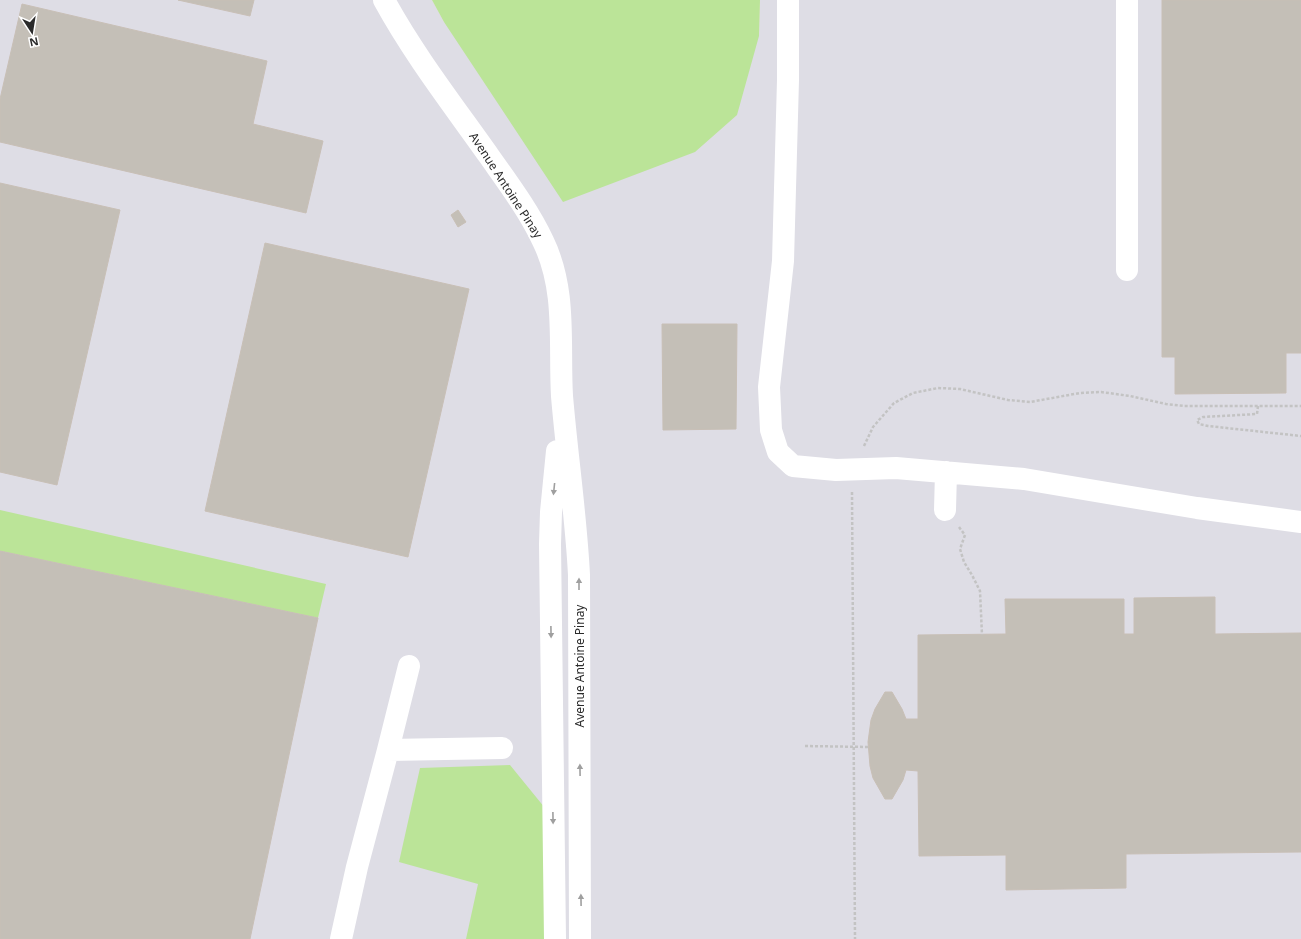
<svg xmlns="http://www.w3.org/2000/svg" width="1301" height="939" font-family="'Noto Sans',sans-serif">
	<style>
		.industrial { fill: #dedde5 }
		.green { fill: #bbe498 }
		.building { fill: #c4bfb7; stroke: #c8bfb6 }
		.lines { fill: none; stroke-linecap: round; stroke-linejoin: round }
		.path { stroke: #c3c3c3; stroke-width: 2.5; stroke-dasharray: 3 2; stroke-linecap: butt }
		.minor { stroke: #fff; stroke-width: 22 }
		.oneway { fill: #9f9f9f }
		.labels { text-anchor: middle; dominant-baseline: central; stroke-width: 4; stroke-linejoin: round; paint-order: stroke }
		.street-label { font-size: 12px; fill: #2a2a2a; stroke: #fff }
	</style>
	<rect width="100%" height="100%" fill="#ece3dc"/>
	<path class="industrial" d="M0 0H432L444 22 759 36 760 0H1301V939H0Z"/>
	<path class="green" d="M432 0H760L759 36 737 115 695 152 563 202 444 22Z
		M0 510 326 584 318 618 0 551Z
		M510 765 545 808 547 939H466L478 884 399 862 420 768Z"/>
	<path class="building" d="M178 0H254L250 16Z
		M1162 0H1301V353H1286V393L1175 394V357H1162Z
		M22 4 267 61 253 124 323 141 306 213 0 142V99Z
		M0 183 120 210 57 485 0 472Z
		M458 210 466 222 458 227 451 215Z
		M265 243 469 289 408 557 205 511Z
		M662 324H737L736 429 663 430Z
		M0 551 318 618 250 939H0Z
		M1215 597V634L1301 633V852L1126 854V888L1006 890V855L919 856 918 771 906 770 903 780 892 799H885L873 778 870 766 868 742 871 720 875 709 885 692H892L902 709 906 719H918V635L1006 634 1005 599H1124V634H1134V598Z"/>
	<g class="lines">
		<path class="path" d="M1258 406 1257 414 1203 417 1197 420 1199 424 1208 426 1301 436
			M864 446 873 427 894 403 913 393 938 388 960 389 1008 400 1030 402 1080 393 1101 392 1130 396 1166 404 1184 406H1301
			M852 492 855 939
			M959 527 965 535 960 549 964 562 972 575 980 591 982 635
			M805 746 868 747"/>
		<path class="minor" d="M384 0C414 55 453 105 489 156 508 183 529 211 543 241 567 290 559 344 562 396 567 456 576 515 579 575L580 939
			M788 0V80L783 261 769 387 771 430 778 452 793 466 836 470 896 468 1024 479 1197 508 1301 522
			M1127 0V270
			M945 510 946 472
			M388 750 409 666
			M341 939 357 867 388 750 502 748
			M555 939 550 544 551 512 557 451"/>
	</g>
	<defs><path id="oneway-solid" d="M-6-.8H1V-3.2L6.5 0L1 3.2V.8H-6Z"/></defs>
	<g class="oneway">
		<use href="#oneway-solid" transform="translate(554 489) rotate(96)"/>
		<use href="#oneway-solid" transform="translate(579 584) rotate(-90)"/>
		<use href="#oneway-solid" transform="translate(551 632) rotate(89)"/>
		<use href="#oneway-solid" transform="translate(580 770) rotate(-91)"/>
		<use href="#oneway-solid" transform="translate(553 818) rotate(89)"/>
		<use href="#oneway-solid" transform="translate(581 900) rotate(-91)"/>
	</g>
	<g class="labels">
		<g class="street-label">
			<text transform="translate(506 185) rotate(57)">Avenue Antoine Pinay</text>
			<text transform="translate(579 666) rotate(-90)">Avenue Antoine Pinay</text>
		</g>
	</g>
	<g transform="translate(32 32) rotate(168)" stroke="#ffffff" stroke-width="3" paint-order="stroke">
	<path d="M0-3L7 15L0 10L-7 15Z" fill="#2a2a2a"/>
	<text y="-6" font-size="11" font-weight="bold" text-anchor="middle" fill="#2a2a2a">N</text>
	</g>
</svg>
